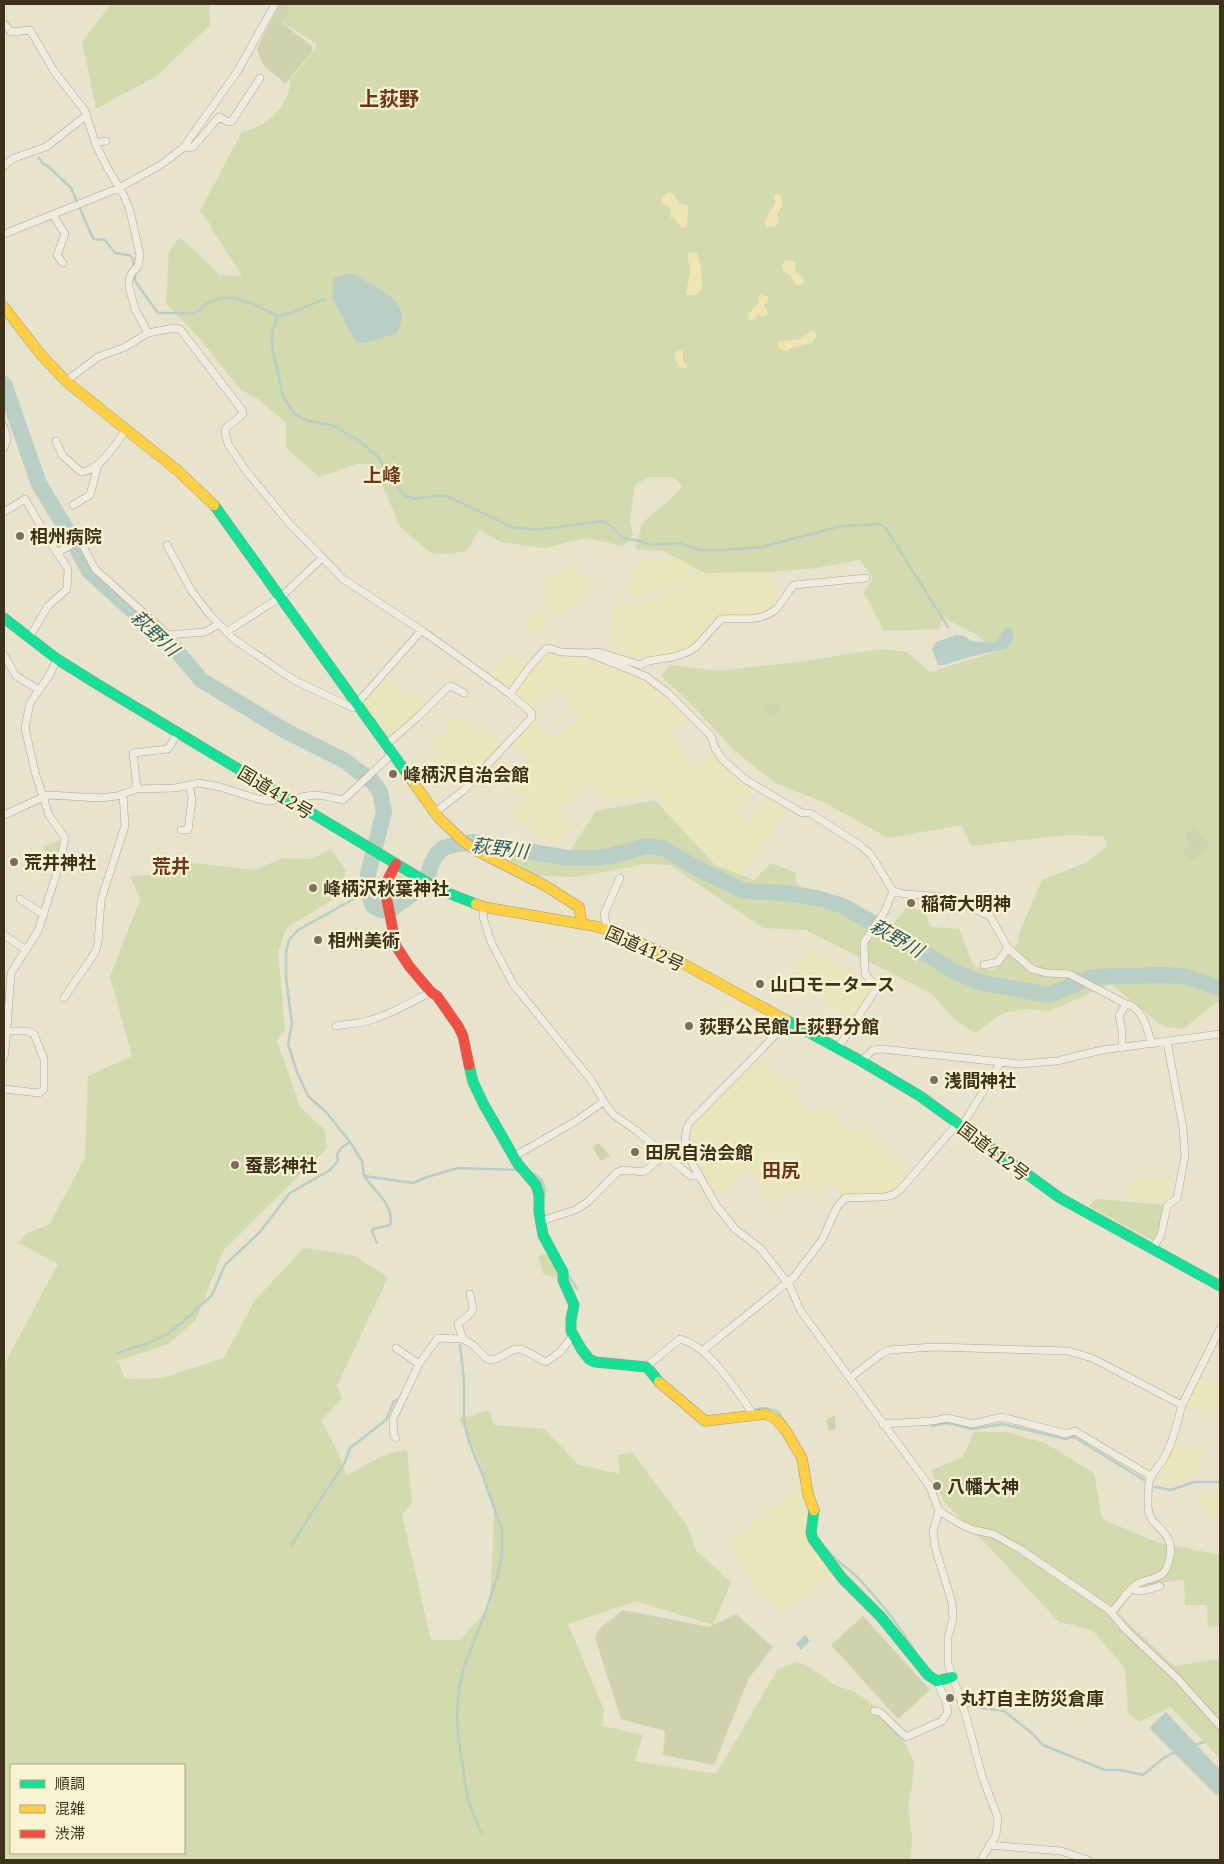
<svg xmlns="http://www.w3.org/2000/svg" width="1224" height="1864" font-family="'Noto Serif','Noto Sans JP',serif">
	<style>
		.farmland { fill: #e9e6bc }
		.green { fill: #d3daae; fill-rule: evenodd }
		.sand { fill: #eee5b2 }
		.cemetery { fill: #ced3ae }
		.water { fill: #b9cec4 }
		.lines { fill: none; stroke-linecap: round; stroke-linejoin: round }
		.stream { stroke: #b9cec4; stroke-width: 2.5 }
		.river { stroke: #b9cec4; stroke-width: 16 }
		.street-casing { stroke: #ada796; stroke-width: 8 }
		.fast-casing { stroke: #9d9786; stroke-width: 11 }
		.slow-casing { stroke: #9d9786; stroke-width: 11 }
		.jam-casing { stroke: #9d9786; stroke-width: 11 }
		.street { stroke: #efecdf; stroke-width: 7 }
		.fast { stroke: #16e098; stroke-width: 10 }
		.slow { stroke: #ffcf43; stroke-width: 10 }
		.jam { stroke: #f24e42; stroke-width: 10 }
		.poi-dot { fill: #796f5a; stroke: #f9f3d2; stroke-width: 2 }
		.labels { text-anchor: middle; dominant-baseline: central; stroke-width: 4.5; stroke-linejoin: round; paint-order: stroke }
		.poi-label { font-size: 18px; font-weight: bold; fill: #3d311c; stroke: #f9f3d2; text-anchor: start }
		.street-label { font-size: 18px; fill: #3d311c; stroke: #f9f3d2 }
		.neighbourhood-label { font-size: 19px; font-weight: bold; fill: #6f3517; stroke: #f9f3d2 }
		.water-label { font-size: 19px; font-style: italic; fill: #2a5b5e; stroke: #f9f3d2 }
		.quarter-label { font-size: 20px; font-weight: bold; fill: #6f3517; stroke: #f9f3d2 }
	</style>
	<rect width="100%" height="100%" fill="#e8e3cd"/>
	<path class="farmland" d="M671 557 686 560V567L681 585 676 587 661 589 638 597 625 591 640 562 649 559 656 560Z
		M575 562V572L590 576 594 580 575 605 563 612 556 614 552 612 545 603 542 595 546 579Z
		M757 563 774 578 778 594 775 603 769 610 754 616 726 615 717 617 686 651 674 654 641 657 614 650 611 604 637 602 669 592 676 593 683 589V582L688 573 710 572Z
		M544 608 552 618 534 634 529 632 522 624Z
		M510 651 524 667 511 686 506 688 491 674Z
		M549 652 582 656 634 676 661 692 674 703 690 718 671 736 694 767 714 751 754 788 736 810 749 822 768 796 788 811 738 880 677 826 659 796V791L606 801 588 783 560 810 574 823 555 846 512 816 526 800 491 766 500 755 518 771 530 760 512 742 534 720 554 739 581 717 557 687 545 695 531 709 515 696V692L542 656Z
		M385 675 406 697 415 690 428 703 387 739 363 705 365 699Z
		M459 713 501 744 467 781 458 774 449 779 445 778 432 786 421 770 440 753 431 742Z
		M810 945 866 982 871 989 853 1019 792 980Z
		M760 1056 783 1080 787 1076 797 1086 791 1094 809 1114 824 1102 850 1133 855 1132 862 1126 910 1174 901 1187 886 1195 843 1197 830 1183 818 1193 808 1182 798 1190 794 1186 767 1204 759 1196 764 1192 748 1169 715 1195 693 1153 690 1143 694 1127 700 1116Z
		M1172 1178 1170 1195 1162 1201 1126 1200V1179Z
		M1202 1376 1220 1385V1404L1219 1408 1212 1413 1189 1407 1191 1403 1189 1400Z
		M1174 1443 1204 1451 1197 1474 1171 1485 1157 1482 1161 1470Z
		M799 1484 802 1485 811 1516 806 1536 835 1574 783 1612 774 1609 744 1570 736 1559 730 1543Z
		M1220 1490V1520L1207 1514 1200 1503 1201 1494 1204 1492Z"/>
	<path class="green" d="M111 4H209L210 25 158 75 96 109 82 42Z
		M285 4H1220V1003L1217 1002 1183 1029 1162 1026 1111 984 1050 1011 1025 1009 1003 1013 975 1033 953 1018 932 994 806 930 763 928 670 865 645 864 577 877 532 875 506 858 523 856 541 859 569 852 596 811 655 800 715 865 754 880 771 863 795 872 797 884 827 908 892 926 907 906 925 912 931 927 959 929 974 967 994 971 1017 945 1020 931 1042 880 1085 863 1107 847 1104 836 1067 835 971 846 962 825 888 838 825 803 775 783 734 750 688 701 661 676 670 665 718 671 798 662 882 649 907 652 930 672 995 652 977 635 946 619 944 616 939 629 884 631 864 593 873 578 860 560 817 568 768 572 705 573 663 551 635 549 643 522 673 497 682 486 674 477H648L635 485 630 519 633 535 623 546 586 538 545 548 500 542 480 529 466 551 449 554 431 553 400 527 375 467 360 463 319 477 286 448V423L258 399 241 390 199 338 166 303 169 252 180 237 220 275 242 276 210 226V224L200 211 242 132C266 127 291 106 290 80L310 56 317 44 276 18Z
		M61 840 58 857 55 860 46 861 44 846Z
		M331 849 346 870 341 895 287 927 278 951 285 1029 277 1041 300 1107 325 1130 327 1148 223 1251 196 1320 168 1344 118 1361 125 1379 163 1378 224 1358 255 1300 304 1248 355 1256 388 1277 337 1386 342 1398 321 1421 338 1452 347 1475 386 1454 407 1450 412 1502 402 1515 431 1640H460L490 1607 494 1510 479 1460 459 1419 489 1410 494 1425 544 1429 579 1465 620 1474 618 1455 632 1452 688 1527 696 1550 731 1582 713 1625 636 1601 568 1624 604 1710 602 1726 643 1735 635 1761 716 1774 778 1669 797 1662 811 1668 835 1685 855 1692 876 1706 904 1741 914 1762 912 1785 908 1805 912 1836 911 1860H4V1365L58 1264 19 1243 26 1233 49 1225 85 1158 88 1076 132 1056 110 977 140 899 130 876 169 874 193 863 254 870 283 858 312 859ZM11 1765H184V1853H11Z
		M397 873 413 883 406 892 397 899 394 892 389 890 391 882Z
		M1098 1199 1165 1205 1159 1234 1153 1241 1089 1206 1095 1200Z
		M547 1254C552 1260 560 1269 557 1278L543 1274 538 1256Z
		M974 1432H1006L1045 1443 1094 1473 1102 1519 1157 1542 1220 1555V1626L1208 1627 1207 1605H1185L1184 1579 1138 1587 1118 1613 1174 1666 1220 1659V1759L1171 1707 1139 1722 1128 1713 1125 1668 1092 1630 1059 1622 988 1546 943 1501 931 1470 963 1457Z"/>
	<path class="sand" d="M668 193 674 194 678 203 686 205 688 207 687 227 681 228 675 219 670 217 671 209 669 206 662 204 661 198Z
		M779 193C784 199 783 209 777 214L779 223 776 226 767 227 764 221 775 204 774 195Z
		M689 252 697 253C701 264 702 276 702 288L696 295H688L686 294C686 285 691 277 690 268 690 261 685 260 689 252Z
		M786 260 795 262 796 272 803 277 804 283 801 285H795L792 277 782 270V264Z
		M761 294 768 297 767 302 763 306 767 310 768 314 762 317 758 314 754 321 750 320 748 317 749 313 758 304 759 295Z
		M812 330 814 331 817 336 811 343 793 347 787 351 778 348V342L799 339Z
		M679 350 683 351V360L687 365 686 368 679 367 675 360V353Z"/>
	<path class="cemetery" d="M280 4 290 8 282 23 313 47 311 53 285 84C271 68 263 72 257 48Z
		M778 702 782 711 767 716 764 707Z
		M1195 828 1210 846 1190 862 1182 849 1190 845 1185 835Z
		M599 1143 610 1156 601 1161 592 1147Z
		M835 1415 836 1429 829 1431 826 1420Z
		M623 1610 709 1627 736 1614 773 1647 749 1678 714 1765 663 1755 665 1731 621 1719 595 1638 599 1629Z
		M863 1616 930 1690 898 1719 831 1645Z"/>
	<path class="water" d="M350 273C356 274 359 276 364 280 385 292 415 305 396 334L364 343 356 342 332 298C335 292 331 285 334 278Z
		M1010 627C1017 634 1012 641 1008 648L969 657 944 665H938L932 649 936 642 957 635 964 636 971 641 995 643 1005 628Z
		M805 1635 810 1641 801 1650 796 1644Z
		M1166 1712 1220 1770V1794L1216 1795 1151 1730 1150 1727Z"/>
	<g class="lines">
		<path class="stream" d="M39 158 43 164 48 166 71 188 91 234 94 239 105 240 115 253 129 255 133 258 134 269
			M135 274V281L158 313H194C200 312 201 307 206 304 230 289 255 305 278 316L285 315 325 299
			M278 316 272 333V346L283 397 295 414 305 420 331 425 357 439 378 457 395 484 405 496 416 499 439 495 449 497 512 527 536 530 602 521 611 526 622 538 640 541 650 545 680 543 700 550H724L762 547 841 526 880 524 885 527 948 627
			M368 891 298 930 289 940 286 952V977L292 1024 288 1044 297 1072 308 1096 326 1112 350 1142 362 1161 364 1176 413 1183 427 1177 458 1168 520 1170
			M530 1172C541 1177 546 1183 544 1196
			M364 1176C374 1191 395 1205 390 1225L373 1229 372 1232 377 1243
			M567 1273 577 1289
			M460 1345 464 1379V1421L469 1442 481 1471 502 1530V1555L498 1575 484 1616 464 1667 459 1690 457 1710 458 1736 468 1800 481 1833
			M117 1353 146 1344 166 1335 193 1313 212 1295 225 1265 259 1233 290 1193 330 1170 338 1161 337 1154 342 1147 350 1142
			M753 1410 763 1408 777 1411 785 1422
			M932 1426 947 1423 973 1429 1003 1424 1065 1439 1074 1437 1144 1480
			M1155 1487 1171 1490 1194 1482H1220
			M291 1545 345 1462 350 1448 386 1420 394 1401 400 1399
			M827 1550C838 1563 848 1568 859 1579 879 1600 901 1628 916 1653
			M969 1706 1004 1711 1033 1734 1043 1745 1105 1770H1120L1143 1775 1165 1757 1175 1752
			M1194 1745 1205 1742"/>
		<path class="river" d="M4 384 39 484 68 532 89 571 177 651 201 680 284 730 345 761 373 782 380 792 384 812 368 874V891L373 906 381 910 393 908 411 895 429 873 431 864 437 854 443 848 458 844 474 842 568 858H595L610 856 647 846 663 848 698 869 744 891 786 893 821 899 843 906 920 950 953 971 983 983 1049 995 1092 977 1161 975 1184 976 1220 988"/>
		<defs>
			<path id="street" d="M4 24 11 32 30 30 54 71 85 111 96 145 107 167 124 196 130 211 140 255 138 266 131 274 129 280V287L135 309 148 333
				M95 143 106 141
				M183 148 193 147 219 117 228 122 232 121 260 78
				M4 166 14 158 46 147 87 115
				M53 215 65 234 57 255 63 263
				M4 234 119 188 162 164 183 148 237 72 275 4
				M66 381 98 357 125 347 148 333 174 328 180 329 242 410 243 414 226 428 225 432 228 444 247 472 289 523 343 579 424 632 510 694 531 712 532 717 464 790 434 813
				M4 427 7 439 4 448
				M56 441 62 455 81 472C100 471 115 444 126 430
				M73 505 90 495 98 465
				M4 512 25 499 50 542 68 569 67 589 48 606 29 638
				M167 545 191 590 210 615 235 640 294 680 353 708 421 631
				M57 553 80 540 95 569 168 635 205 632 219 624
				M226 632 281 597 322 558
				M588 653 598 652 640 665 648 661 673 657 688 652 696 647 721 619C740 617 758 623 775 610 782 604 787 592 794 585L866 578
				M4 655 16 676 39 690
				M510 694 531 665 546 649 549 648 561 652 588 653 633 671 647 677 669 694 711 736 715 748 722 759 746 780 802 813H810L860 845 871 855 893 891 905 894 944 897 990 916 1008 948
				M386 745 420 715 447 688 451 686 464 693
				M137 789 133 753 168 749 178 733
				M291 802C308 791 325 796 343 800L392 754
				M4 815 48 795 100 798 117 796 137 789 175 788 199 783 220 787 258 799 270 801 284 798
				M181 830H188L192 799 189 785
				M20 899 44 915
				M484 907 483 917 491 942 513 984 591 1080 608 1108 614 1115 637 1131 682 1169 691 1176H699
				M604 929 606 923 604 914 620 878
				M4 935 26 950
				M984 965 998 962 1008 948 1032 969 1046 973 1069 974 1126 1004C1142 1006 1148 1031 1152 1044
				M64 998 96 951 98 942 101 900 125 826 123 794
				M787 1022 763 1048 691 1121C683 1132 685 1144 688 1156L716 1205 735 1229 761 1249 790 1286 800 1310 930 1487 939 1511 933 1531 935 1547 952 1603 953 1619 948 1637V1663L966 1716 982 1776 998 1818 996 1835 981 1860
				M336 1026C346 1024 356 1024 367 1021 389 1015 410 1003 431 992
				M1122 1047V1031L1119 1016 1126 1004
				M838 1048 876 989V987L865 974 864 942 885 911 893 891
				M4 1057 6 1041 11 973 38 931 59 866 65 838 49 815 35 772 25 728 30 703 49 676 57 659
				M861 1061 873 1050 882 1049 1019 1064 1057 1061 1102 1050 1220 1034
				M4 1089 39 1093 44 1089V1059L34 1034 28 1031H7
				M962 1126 1001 1062
				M513 1157 576 1121 603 1102
				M541 1221 575 1210 588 1202 616 1173 623 1170 644 1172 664 1155
				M1152 1249 1161 1235 1167 1206 1177 1198 1185 1155 1183 1128 1167 1042
				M463 1339 473 1345 487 1359C500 1362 505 1351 517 1349 525 1348 538 1359 546 1362L560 1352 573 1336
				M396 1348 419 1364
				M702 1351 794 1277 822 1240 837 1207 845 1198 884 1197 893 1195 900 1190 958 1123
				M647 1366 680 1339C708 1345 738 1392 753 1414
				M850 1378 881 1354 889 1350 934 1347 1068 1351 1092 1358 1182 1405 1220 1329
				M883 1424 933 1421 947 1418 972 1424 1002 1417 1066 1434 1075 1431 1152 1477
				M396 1438 394 1436 393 1419 419 1364 438 1338 463 1339 458 1324 471 1313 473 1308 470 1294
				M939 1511 962 1525 974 1530 993 1534 1020 1549 1108 1609 1126 1630 1177 1678 1220 1726
				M1132 1589C1140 1594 1152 1588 1160 1586
				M1112 1612C1119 1604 1128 1590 1137 1584 1147 1578 1162 1580 1167 1567 1181 1527 1148 1532 1148 1506 1148 1498 1148 1489 1149 1482 1151 1473 1161 1465 1165 1456 1174 1440 1177 1423 1182 1405
				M874 1711 880 1712 906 1737 942 1721 948 1712 946 1702 937 1681
				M989 1845 1061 1851 1088 1860"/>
			<path id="fast" d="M214 505 413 782
				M4 618 57 659 97 684 438 889 476 904
				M786 1020 861 1061 920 1096 1060 1198 1220 1286
				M469 1065 473 1082 484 1105 518 1164 536 1185 539 1195V1212L543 1235 563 1272V1280L574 1305 571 1319V1331L582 1350 589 1359 595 1362 647 1367 659 1382
				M814 1510 811 1533 813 1539 842 1578 881 1617 928 1675 937 1681 952 1677"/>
			<path id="slow" d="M4 307 42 356 68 383 177 470 214 505
				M413 782 438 817 463 841 477 851 544 885 579 907 582 924
				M476 904 484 907 599 927 627 937 671 957 786 1020
				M659 1382 705 1421 766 1414 777 1420 786 1431 802 1458 808 1494 814 1510"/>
			<path id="jam" d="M396 864 388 879 385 890 396 946 409 966 431 992 437 996 458 1026 463 1036 469 1065"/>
		</defs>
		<use href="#street" class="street-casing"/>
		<use href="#fast" class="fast-casing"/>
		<use href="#slow" class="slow-casing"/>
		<use href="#jam" class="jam-casing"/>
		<use href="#street" class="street"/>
		<use href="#fast" class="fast"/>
		<use href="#slow" class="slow"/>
		<use href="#jam" class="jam"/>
	</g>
	<g class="poi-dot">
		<circle cx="20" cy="536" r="5"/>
		<circle cx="393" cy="774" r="5"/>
		<circle cx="14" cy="862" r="5"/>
		<circle cx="313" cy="888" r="5"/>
		<circle cx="911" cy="903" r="5"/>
		<circle cx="318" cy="940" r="5"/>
		<circle cx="760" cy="984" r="5"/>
		<circle cx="689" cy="1026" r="5"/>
		<circle cx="934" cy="1080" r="5"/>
		<circle cx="635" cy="1152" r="5"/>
		<circle cx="235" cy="1165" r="5"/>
		<circle cx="937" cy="1486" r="5"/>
		<circle cx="950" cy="1698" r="5"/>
	</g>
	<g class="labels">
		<g class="poi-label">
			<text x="30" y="536">相州病院</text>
			<text x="403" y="774">峰柄沢自治会館</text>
			<text x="24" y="862">荒井神社</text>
			<text x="323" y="888">峰柄沢秋葉神社</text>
			<text x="921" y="903">稲荷大明神</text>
			<text x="328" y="940">相州美術</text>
			<text x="770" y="984">山口モータース</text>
			<text x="699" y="1026">荻野公民館上荻野分館</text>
			<text x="944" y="1080">浅間神社</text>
			<text x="645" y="1152">田尻自治会館</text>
			<text x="245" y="1165">蚕影神社</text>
			<text x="947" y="1486">八幡大神</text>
			<text x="960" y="1698">丸打自主防災倉庫</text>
		</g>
		<g class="street-label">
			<text transform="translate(276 792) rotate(31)">国道412号</text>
			<text transform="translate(645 948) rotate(24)">国道412号</text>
			<text transform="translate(994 1151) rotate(37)">国道412号</text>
		</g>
		<g class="neighbourhood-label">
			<text x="382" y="475">上峰</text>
			<text x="171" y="866">荒井</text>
			<text x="781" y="1170">田尻</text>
		</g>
		<g class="water-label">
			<text transform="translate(155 633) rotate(43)">萩野川</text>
			<text transform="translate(500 848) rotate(7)">萩野川</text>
			<text transform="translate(897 938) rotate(30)">萩野川</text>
		</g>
		<g class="quarter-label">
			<text x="389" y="98">上荻野</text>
		</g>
	</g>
	<rect width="1224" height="1864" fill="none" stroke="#3d311c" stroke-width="10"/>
	<rect x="10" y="1764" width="175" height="90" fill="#f9f3d2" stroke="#aea589"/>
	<rect x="20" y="1780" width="25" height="8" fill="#16e098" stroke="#aea589"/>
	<text x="55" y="1789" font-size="15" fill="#3d311c">順調</text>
	<rect x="20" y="1805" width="25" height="8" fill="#ffcf43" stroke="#aea589"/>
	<text x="55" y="1814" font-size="15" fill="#3d311c">混雑</text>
	<rect x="20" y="1830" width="25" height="8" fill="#f24e42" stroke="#aea589"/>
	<text x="55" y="1839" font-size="15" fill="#3d311c">渋滞</text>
</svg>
